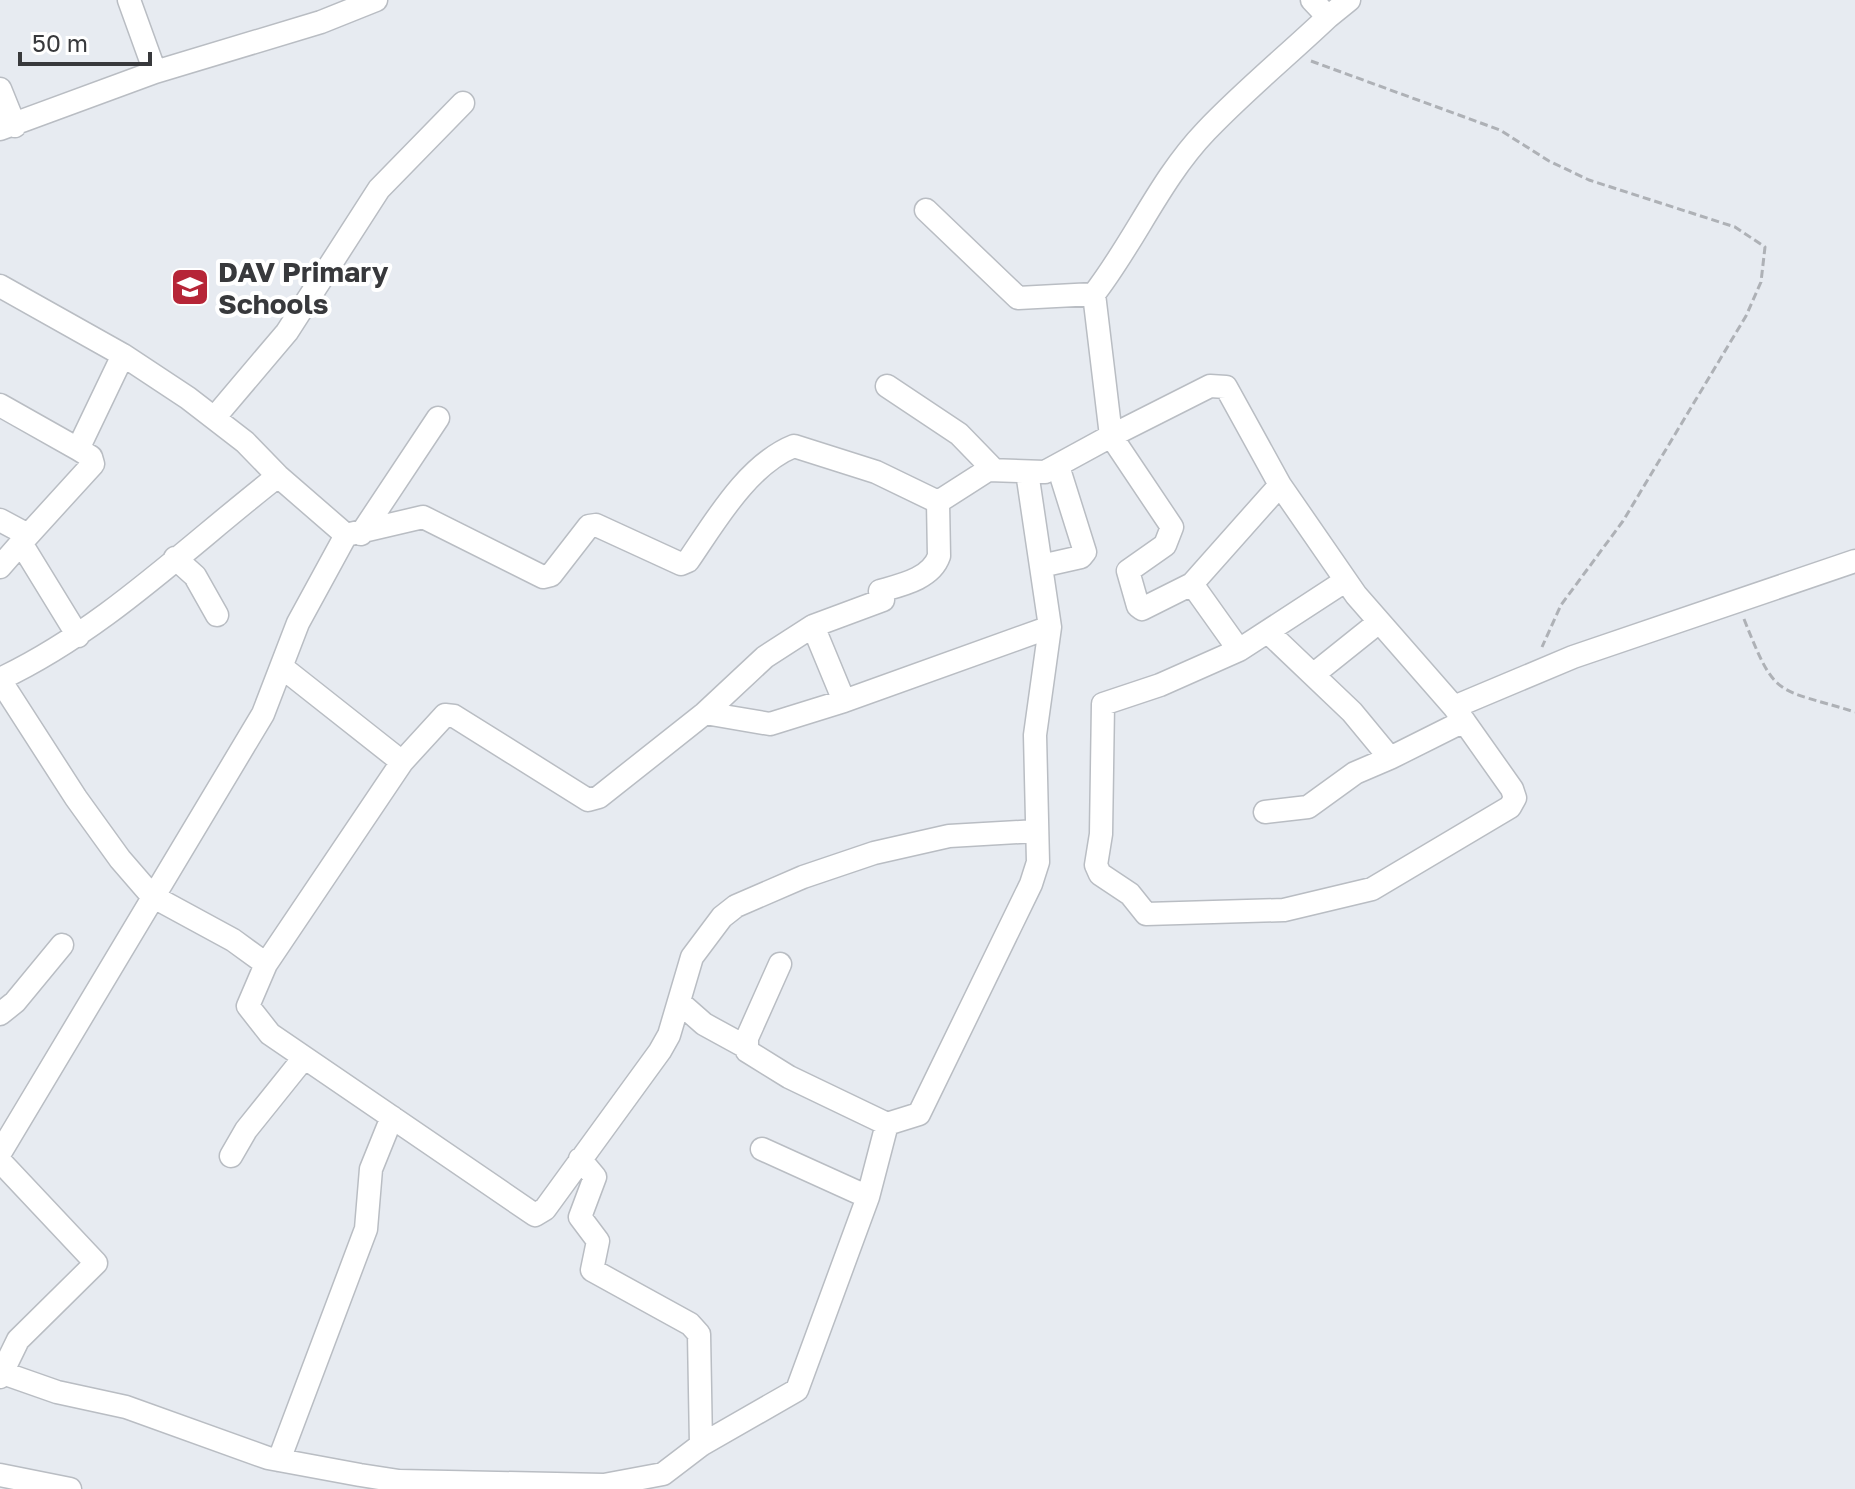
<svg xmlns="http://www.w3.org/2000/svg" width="1855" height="1489" font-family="'Golos Text',sans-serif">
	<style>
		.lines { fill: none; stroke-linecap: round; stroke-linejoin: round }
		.minor-casing { stroke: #b9bdc3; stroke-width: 25 }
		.path { stroke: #aeb1b6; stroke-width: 3; stroke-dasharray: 8 4; stroke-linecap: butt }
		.minor { stroke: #fff; stroke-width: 22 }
		.labels { text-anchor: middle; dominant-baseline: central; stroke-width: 8; stroke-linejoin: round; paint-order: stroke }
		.poi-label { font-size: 28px; font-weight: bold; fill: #38393c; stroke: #fff; text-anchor: start }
	</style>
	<rect width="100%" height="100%" fill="#e7ebf1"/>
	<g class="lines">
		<defs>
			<path id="minor" d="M129 0 155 72
				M1312 0 1328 17C1288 55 1244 91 1206 131 1160 179 1135 241 1094 294L1111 436 1210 386 1226 387 1280 485 1356 595 1454 707 1573 657 1855 561
				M1328 17 1349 0
				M0 89 15 126
				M0 129 155 72 321 22 376 0
				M926 210 1018 298 1094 294
				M0 286 123 355 188 398 245 442 278 476 346 535 298 623 263 714 0 1153
				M887 386 959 434 993 469
				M0 405 78 449
				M215 417 287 332 379 189 463 103
				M1027 472 1050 627 844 701 813 626 883 600 880 591C901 585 931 579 939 556L938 502 988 470 1045 472 1111 436 1172 527 1165 545 1128 571 1138 606 1142 609 1192 584 1280 485
				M0 520 28 535
				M361 534 438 418
				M346 535 423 517 543 577 551 575 589 526 596 525 681 564 688 561C715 522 747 465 794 446L876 472 938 502
				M175 558 195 576 217 615
				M1041 566 1081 557 1085 552 1058 466
				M0 567 21 543
				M1192 584 1239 650 1345 581
				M1268 632 1352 712 1390 758 1464 721
				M78 636 21 543 93 464 91 457 78 449 123 355
				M1239 650 1160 685 1103 704 1101 834 1096 865 1100 874 1130 894 1146 914 1284 910 1372 889 1510 807 1515 798 1512 789 1454 707
				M283 668 402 762
				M1314 674 1379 622
				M0 679C104 630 188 546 278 476
				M0 680 76 798 120 859 152 896 233 940 266 964 248 1006 270 1034 535 1215 545 1209 660 1051 669 1035 692 957 722 917 736 906 803 877 874 853 949 836 1036 831
				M705 713 765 657 813 626
				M1265 812 1308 807 1355 773 1390 758
				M266 964 402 762 445 715 454 716 588 800 599 797 705 713 770 724 844 701
				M780 964 747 1038V1051L789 1077 887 1124 919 1114 1031 884 1038 862 1035 735 1050 627
				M679 1002 704 1024 746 1047
				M0 1014 15 1002 62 945
				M762 1149 868 1197
				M231 1156 246 1130 303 1059
				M580 1159 595 1177 580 1217 598 1241 592 1270 690 1324 699 1334 701 1445
				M0 1161 96 1263 18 1340 0 1377
				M0 1372 57 1392 126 1407 268 1458 360 1475 399 1481 604 1485 663 1474 701 1445 797 1390 868 1197 887 1124
				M279 1460 366 1229 371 1169 392 1117
				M0 1475 70 1489"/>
		</defs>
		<use href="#minor" class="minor-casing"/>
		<path class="path" d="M1311 61 1500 130 1549 161 1589 180 1735 227 1765 247 1761 282 1746 316 1623 521 1561 605 1542 647
			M1744 619C1776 700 1775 687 1855 712"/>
		<use href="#minor" class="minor"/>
	</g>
	<defs>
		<symbol id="school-square" viewBox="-11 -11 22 22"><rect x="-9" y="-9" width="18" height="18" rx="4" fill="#b62537" stroke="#fff"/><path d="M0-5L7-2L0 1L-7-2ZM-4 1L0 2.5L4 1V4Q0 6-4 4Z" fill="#fff"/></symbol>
	</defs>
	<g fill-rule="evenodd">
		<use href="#school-square" x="168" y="265" width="44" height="44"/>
	</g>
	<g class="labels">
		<g class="poi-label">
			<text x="218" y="271">DAV Primary<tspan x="218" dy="32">Schools</tspan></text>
		</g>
	</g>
	<path d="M20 52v12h130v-12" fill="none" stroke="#38393c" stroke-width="4"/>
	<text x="32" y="52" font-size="24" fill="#38393c" stroke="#ffffff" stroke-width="6" paint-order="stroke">50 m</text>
</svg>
